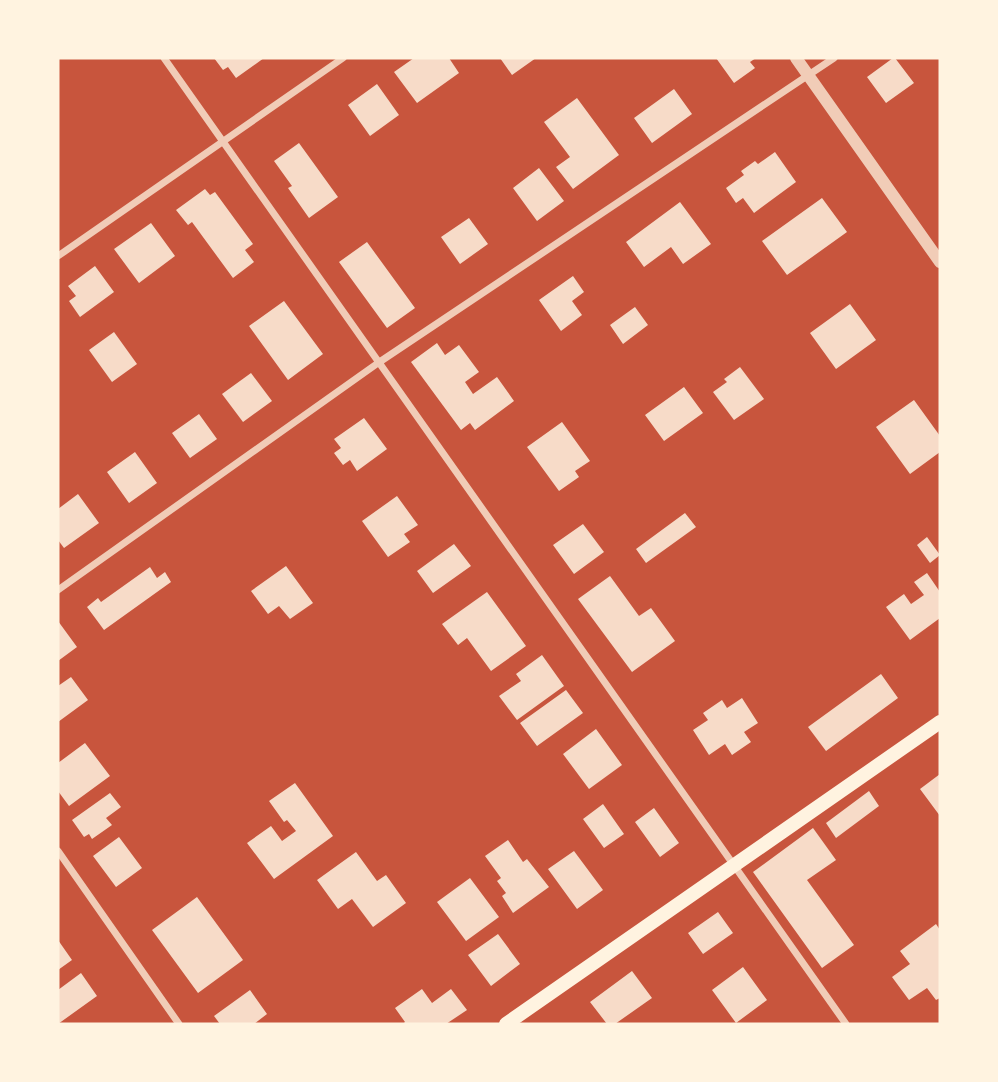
<svg xmlns="http://www.w3.org/2000/svg" width="998" height="1082" font-family="Ubuntu,sans-serif">
	<style>
		.building { fill: #f7dbc8 }
		.lines { fill: none; stroke-linecap: round; stroke-linejoin: round }
		.minor { stroke: #f1ccb7; stroke-width: 7 }
		.tertiary { stroke: #f1ccb7; stroke-width: 12 }
		.secondary { stroke: #fff3e0; stroke-width: 14 }
	</style>
	<rect width="100%" height="100%" fill="#c8553d"/>
	<path class="building" d="M214 58H264L236 78 228 67 223 70Z
		M414 58H449L459 73 417 103 394 72Z
		M500 58H536L512 75Z
		M716 58H756L750 62 755 68 734 83Z
		M893 58H895L914 83 886 103 867 77Z
		M377 84 399 115 370 136 348 105Z
		M674 89 692 114 652 143 634 118Z
		M577 98 619 155 573 189 556 167 570 157 544 122Z
		M299 143 338 197 309 218 288 188 292 186 274 161Z
		M775 152 796 182 754 213 743 198 736 203 726 188 744 175 741 171 755 161 758 164Z
		M539 168 564 201 537 221 513 188Z
		M205 189 210 195 215 192 253 244 245 250 254 262 233 278 192 222 188 225 176 210Z
		M822 198 847 232 787 275 762 241Z
		M680 202 711 244 683 264 671 247 644 267 626 242Z
		M469 218 488 244 460 264 441 237Z
		M151 223 175 256 139 283 114 249Z
		M367 242 415 308 387 328 339 262Z
		M95 266 114 292 80 317 69 301 76 296 68 286Z
		M573 276 584 292 572 301 582 315 561 331 539 300Z
		M284 301 323 354 288 380 249 326Z
		M850 304 876 340 836 369 810 333Z
		M635 307 648 325 623 344 610 325Z
		M114 332 137 364 112 382 89 350Z
		M437 343 445 355 459 345 479 372 465 382 473 394 497 377 514 401 475 430 470 423 461 430 411 362Z
		M740 367 764 399 734 420 713 392 727 382 724 379Z
		M251 373 272 401 243 422 222 394Z
		M684 387 703 413 664 441 645 415Z
		M914 400 940 436V452L910 474 876 427Z
		M199 414 217 439 190 458 172 433Z
		M364 418 387 449 357 471 350 460 343 465 334 453 341 448 334 439Z
		M562 422 590 461 575 471 579 477 559 491 527 447Z
		M135 452 157 483 129 503 107 472Z
		M78 494 99 523 64 548 58 540V509Z
		M397 496 418 525 404 534 410 542 388 557 362 521Z
		M685 513 696 527 646 563 636 549Z
		M583 524 604 552 574 574 553 545Z
		M927 537 940 555 930 563 917 545Z
		M454 544 471 566 433 593 417 571Z
		M286 566 313 603 290 619 279 606 268 614 251 591Z
		M150 567 157 578 165 572 171 582 104 630 87 607 98 598 101 602Z
		M927 573 940 592V618L910 640 886 607 904 594 911 604 924 595 914 582Z
		M610 576 639 616 651 608 675 641 632 672 578 599Z
		M487 592 526 646 491 671 467 638 458 645 442 624Z
		M58 621 77 647 58 661Z
		M542 655 564 686 517 720 499 696 521 681 516 674Z
		M881 674 898 698 826 751 808 727Z
		M71 677 88 700 58 722V686Z
		M566 690 583 713 537 746 520 723Z
		M742 698 758 723 744 732 751 742 732 755 725 744 709 755 693 730 708 720 703 713 722 700 727 708Z
		M596 729 622 765 589 789 563 754Z
		M85 743 110 776 69 806 58 791V763Z
		M940 774V816L920 789Z
		M295 783 333 836 274 879 247 843 271 826 282 841 296 831 287 820 284 822 269 801Z
		M869 791 879 806 836 838 826 823Z
		M110 793 121 807 106 818 112 825 92 839 89 834 84 837 72 820Z
		M603 804 624 834 604 848 583 819Z
		M654 808 679 843 660 857 635 822Z
		M813 828 836 860 807 880 854 945 822 968 753 872Z
		M119 837 142 868 116 887 93 856Z
		M508 840 523 862 527 859 549 887 513 913 502 896 506 893 497 881 501 878 485 856Z
		M574 851 603 890 577 909 548 869Z
		M356 852 377 881 386 875 406 903 373 927 352 899 338 909 317 880Z
		M470 878 499 917 466 941 437 902Z
		M197 897 243 960 198 993 152 930Z
		M718 912 733 933 703 954 688 933Z
		M936 924 940 930V998L936 1000 927 988 909 1000 892 977 910 964 900 951Z
		M498 934 520 964 491 986 468 955Z
		M58 940 72 960 58 970Z
		M743 967 767 1000 736 1023 712 990Z
		M632 971 652 998 615 1024H607L590 1002Z
		M81 973 97 996 58 1024V990Z
		M422 989 432 1003 451 989 467 1010 446 1024H403L405 1022 395 1008Z
		M250 990 267 1014 254 1024H220L214 1016Z"/>
	<g class="lines">
		<path class="minor" d="M164 58 846 1024
			M58 256 343 58
			M58 590 378 363 834 58
			M58 851 179 1024"/>
		<path class="tertiary" d="M796 58 940 262"/>
		<path class="secondary" d="M506 1024 940 722"/>
	</g>
	<rect width="998" height="1082" fill="none" stroke="#fff3e0" stroke-width="119"/>
</svg>
